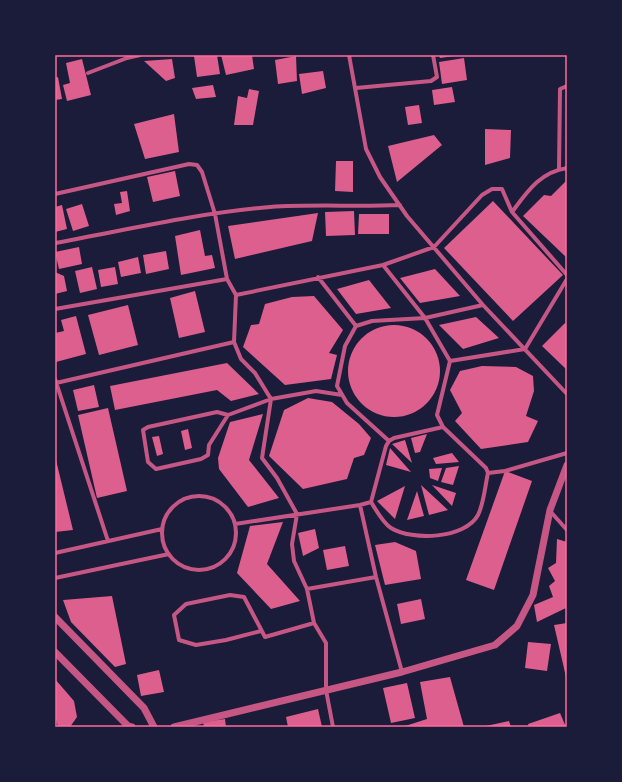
<svg xmlns="http://www.w3.org/2000/svg" width="622" height="782" font-family="'PT Sans',sans-serif">
	<style>
		.building { fill: #dd5f8e }
		.lines { fill: none; stroke-linecap: round; stroke-linejoin: round }
		.minor { stroke: #c65784; stroke-width: 4 }
		.tertiary { stroke: #c65784; stroke-width: 7 }
		.neatline { fill: none; stroke: #ff6b9d; stroke-width: 1.5 }
	</style>
	<rect width="100%" height="100%" fill="#1b1b3a"/>
	<path class="building" d="M217 55 220 74 197 77 194 56Z
		M221 55H252L254 69 226 75Z
		M439 55H454V56L440 58Z
		M296 56 297 81 278 84 275 60Z
		M464 58 467 80 442 84 439 62Z
		M82 59 91 95 67 101 63 85 70 83 66 63Z
		M172 59 175 78 166 81 144 61Z
		M323 71 326 88 302 94 299 74Z
		M58 77 62 99 55 100V78Z
		M213 85 216 97 196 99 192 88Z
		M452 87 455 102 434 105 432 90Z
		M249 89 259 91 253 125H234L238 96 247 98Z
		M419 105 422 123 408 125 405 107Z
		M174 114 179 152 145 159 134 124Z
		M485 129 511 130 510 158 485 165Z
		M434 135 442 145 397 182 388 146Z
		M336 161H353V192L335 191Z
		M175 171 180 196 153 202 147 177Z
		M567 180V258L523 216 544 195 551 196Z
		M127 191 130 211 116 215 114 204 122 203 120 192Z
		M493 201 563 275 513 321 444 248Z
		M82 204 89 226 73 231 66 209Z
		M62 205 67 229 55 232V207Z
		M354 211 355 235 326 236 325 212Z
		M318 213 312 241 235 259 228 226Z
		M359 214H389V234H358Z
		M200 230 205 256 212 255 215 268 181 275 175 236Z
		M79 247 82 264 59 269 55 252Z
		M166 251 169 269 146 274 143 255Z
		M138 257 141 273 121 277 118 262Z
		M92 267 97 289 80 293 75 271Z
		M115 267 118 284 101 287 98 270Z
		M435 269 460 296 420 303 400 278Z
		M55 272 64 276 67 291 55 294Z
		M369 280 391 308 356 314 337 289Z
		M195 291 205 332 179 338 170 298Z
		M314 296 343 330 329 353 337 355 331 379 285 385 243 347 251 325 259 324 265 304 292 297Z
		M128 305 138 345 99 355 88 315Z
		M76 316 86 354 56 362 55 333 64 331 61 320Z
		M476 317 499 338 463 349 439 325Z
		M565 323 567 325V370L542 346Z
		M348 371a46 46 0 1 1 92 0a46 46 0 1 1-92 0Z
		M227 363 259 394 231 401 217 390 115 410 110 386Z
		M482 366 516 367 533 376 534 391 526 416 538 421 528 442 481 449 455 421 462 413 450 390 460 371Z
		M94 385 99 407 78 411 73 390Z
		M308 398 332 402 359 424 371 438 364 455 354 458 347 479 303 489 269 456 284 410Z
		M108 408 127 491 97 498 78 415Z
		M263 414 249 460 279 498 248 507 219 469 218 458 230 422Z
		M188 429 192 448 185 450 181 431Z
		M427 434 420 452 415 453 411 438Z
		M159 436 163 454 157 456 152 437Z
		M405 440 412 463 392 444Z
		M390 448 411 472 386 465Z
		M452 453 459 462 436 464 433 458Z
		M55 456 73 530 55 532Z
		M459 466 453 485 441 482 446 468Z
		M442 468 438 481 430 478 429 469Z
		M505 471 532 481 494 590 466 580Z
		M421 485 448 510 429 515Z
		M432 485 456 493 452 506Z
		M405 486 395 519 377 501Z
		M417 491 424 516 407 520Z
		M283 522 267 564 300 601 271 609 237 573 250 526Z
		M315 529 319 548 303 556 298 533Z
		M557 539 567 542V611L566 608 537 622 534 605 553 597 549 586 555 581 548 568 556 563Z
		M395 542 416 551 421 579 385 585 375 545Z
		M345 546 349 566 327 570 323 550Z
		M112 596 126 664 115 667 71 622 63 600Z
		M421 599 425 619 401 624 397 604Z
		M567 623V677H566L554 625Z
		M528 642 551 644 547 671 525 668Z
		M159 670 164 692 141 696 137 675Z
		M450 677 464 727H402L427 719 420 682Z
		M55 679 74 701 77 717 70 727H58L55 715Z
		M407 683 415 718 391 723 383 688Z
		M318 709 322 727H288L286 717Z
		M560 713 566 727H529L528 724Z
		M225 719 226 727H204L203 722Z
		M509 721 511 727H486V726Z"/>
	<g class="lines">
		<path class="minor" d="M349 55 366 149 380 177 407 216 483 305 567 394
			M88 73 127 58 140 55
			M356 88 431 81 437 77 433 55
			M567 168C540 172 527 192 512 212L567 275
			M559 169 560 89 567 86
			M55 194 189 164 197 165 202 172 215 214 227 279 236 295 234 342 241 359 255 373 271 399 262 458 277 478 297 514 292 544 294 561 307 589 314 623 326 643V690L333 727
			M55 243C126 230 198 213 270 207 313 204 357 207 400 205
			M383 265 425 318 483 305
			M318 277 356 326
			M236 295 383 265 434 247 482 195 492 189H502L512 212
			M55 309 227 279
			M55 379 108 541
			M56 383 234 342
			M228 415 217 412 148 427 143 430 148 462 156 469 201 459 208 455 209 445 228 415 271 399 316 391 342 395
			M443 427 486 468 488 473C485 486 484 503 478 515 465 539 412 541 391 528 383 523 376 510 371 502L386 446 389 441 394 438Z
			M443 427 437 415 450 361 525 349 567 279
			M389 441 347 403 337 386 345 346 356 326 372 321 425 318 450 361
			M488 473 505 471 567 453
			M162 533a37 37 0 1 1 74 0a37 37 0 1 1-74 0Z
			M360 505 376 577 402 672
			M550 511 567 530
			M235 524 360 505 371 502
			M55 553 162 529
			M55 578 169 554
			M307 589 376 577
			M261 631 226 640 196 645 179 640 174 615 186 604 230 595 244 597 265 637 314 623"/>
		<path class="tertiary" d="M55 617 144 708 154 727
			M55 652 128 726 132 727
			M174 727 402 672 495 645 517 626 533 595 550 510 567 465"/>
	</g>
	<rect width="622" height="782" fill="none" stroke="#1b1b3a" stroke-width="112"/>
	<rect x="56" y="56" width="510" height="670" class="neatline"/>
</svg>
